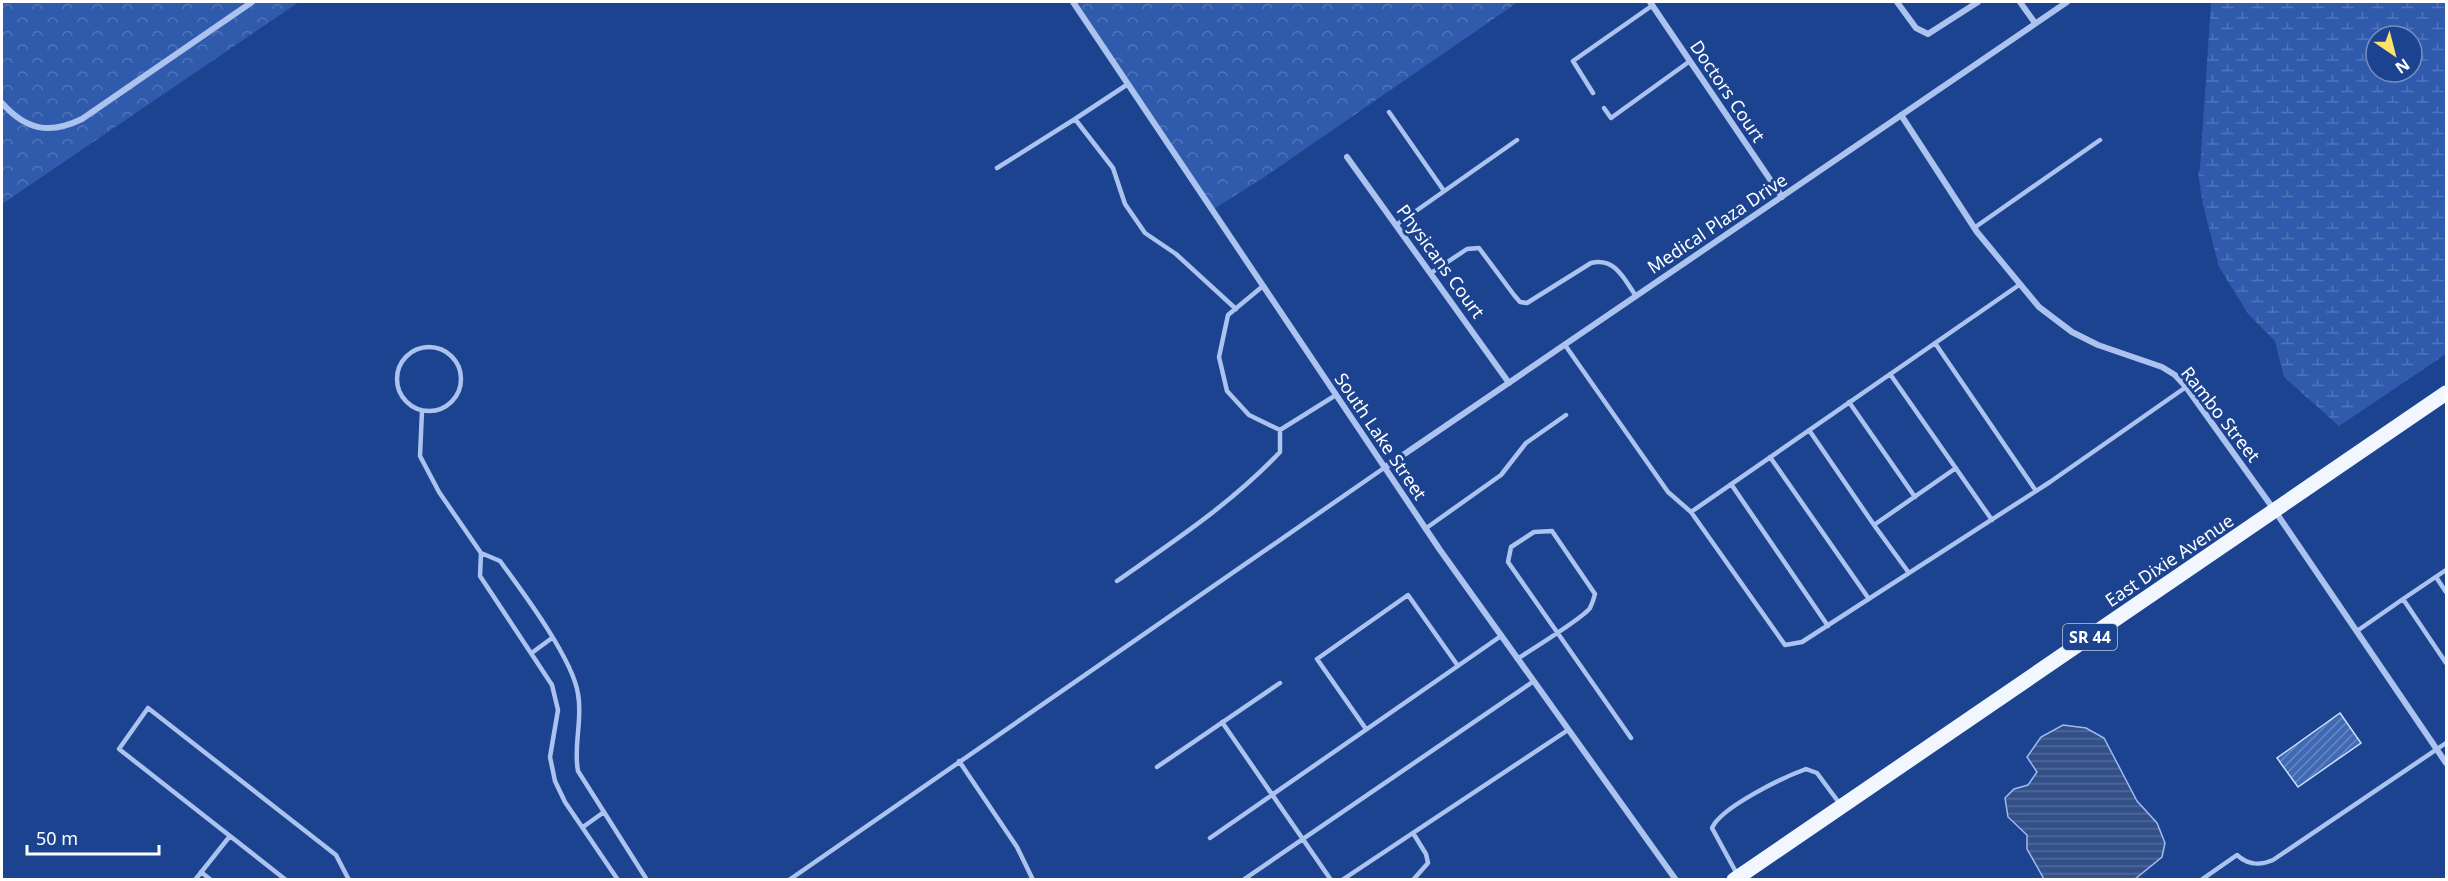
<svg xmlns="http://www.w3.org/2000/svg" width="2448" height="881" font-family="'Noto Sans',sans-serif">
	<style>
		.forest { fill: url(#forest-crowns) }
		.wetland { fill: url(#wetland-marsh); fill-rule: evenodd }
		.water { fill: url(#water-rules); stroke: #9fbcef; stroke-width: 1.5 }
		.building { fill: url(#building-hatch); stroke: #d1e0fa; stroke-width: 1.5 }
		.lines { fill: none; stroke-linecap: round; stroke-linejoin: round }
		.service { stroke: #abc3ee; stroke-width: 4.5 }
		.minor { stroke: #abc3ee; stroke-width: 6 }
		.primary { stroke: #f2f6ff; stroke-width: 15 }
		.labels { text-anchor: middle; dominant-baseline: central; stroke-width: 6; stroke-linejoin: round; paint-order: stroke }
		.shield { fill: #1c4390; stroke: #bbc7de; stroke-width: 1.5 }
		.shield-label { font-size: 16px; font-weight: bold; fill: #fff }
		.street-label { font-size: 18px; fill: #fff; stroke: #1c4390 }
	</style>
	<defs>
		<pattern id="forest-crowns" width="20" height="18" patternUnits="userSpaceOnUse" patternTransform="scale(1.5)"><rect width="20" height="18" fill="#305bad"/><path d="M2 6a3 3 0 1 1 6 0M12 15a3 3 0 1 1 6 0" fill="none" stroke="#4f74b9"/></pattern>
		<pattern id="wetland-marsh" width="20" height="14" patternUnits="userSpaceOnUse" patternTransform="scale(1.5)"><rect width="20" height="14" fill="#305bad"/><path d="M1 5h8M5 5V1M11 12h8M15 12V8" fill="none" stroke="#4f74b9"/></pattern>
		<pattern id="water-rules" width="6" height="5" patternUnits="userSpaceOnUse" patternTransform="scale(1.5)"><rect width="6" height="5" fill="#345089"/><path d="M0 2.5h6" fill="none" stroke="#526a9b"/></pattern>
		<pattern id="building-hatch" width="6" height="6" patternUnits="userSpaceOnUse" patternTransform="scale(1.5)"><rect width="6" height="6" fill="#416ab5"/><path d="M-1 1l2-2M0 6l6-6M5 7l2-2" fill="none" stroke="#6788c4"/></pattern>
	</defs>
	<rect width="100%" height="100%" fill="#1c4390"/>
	<path class="forest" d="M2 2H299L2 204Z
		M1073 2H1518L1263 178 1212 210Z"/>
	<path class="wetland" d="M2211 2H2446V354L2339 426 2284 377 2275 341 2249 315 2219 267 2203 205 2198 172 2200 169ZM2376 36H2412V72H2376Z"/>
	<path class="water" d="M2063 725 2086 728 2104 738 2137 801 2157 823 2165 843 2162 857 2135 879H2044L2027 849V835L2008 817 2005 798 2014 789 2028 785 2037 772 2027 757 2041 737Z"/>
	<path class="building" d="M2340 713 2361 743 2298 787 2277 758Z"/>
	<g class="lines">
		<path class="service" d="M1593 93 1573 61 1653 5
			M1604 108 1611 118 1690 61
			M1389 112 1444 191
			M1075 119 1128 84
			M997 168 1075 119 1113 168 1125 204 1145 233 1176 254 1236 309
			M1396 225 1517 140
			M1974 228 2100 140
			M1431 273 1467 249 1479 248 1514 295 1520 302 1527 303 1591 263C1615 257 1624 279 1636 296
			M1263 286 1228 315 1219 357 1227 391 1249 415 1280 430 1336 395
			M1935 343 2036 491
			M1565 345 1668 492 1691 512 1785 645 1802 642 2050 482 2186 387
			M397 379a32 32 0 1 1 64 0a32 32 0 1 1-64 0Z
			M1890 374 1992 520
			M1849 402 1915 497
			M422 411 420 456 439 492 481 553 500 561C522 591 573 659 578 694 583 720 573 745 578 771L647 880
			M1809 430 1874 525
			M1770 457 1869 599
			M1731 484 1828 626
			M1691 512 2019 285
			M1425 529 1501 475 1526 443 1566 415
			M481 553 480 576 552 685 558 710 550 757 555 781 565 802 618 880
			M1909 573 1874 525 1956 468
			M2436 577 2446 592
			M1117 581C1174 541 1232 503 1280 452V430
			M2403 599 2446 570
			M2357 631 2403 599 2446 663
			M533 652 552 638
			M1517 659C1531 650 1583 618 1590 608 1592 604 1594 598 1595 594L1552 531 1534 532 1511 547 1508 562 1631 738
			M1222 722 1331 880
			M1366 729 1317 659 1408 595 1458 666
			M959 761 1017 847 1033 880
			M1157 767 1280 683
			M583 827 604 812
			M1413 833 1426 854 1428 863 1413 880
			M1210 838 1501 636
			M201 872 211 880
			M1737 874 1712 828C1721 807 1784 777 1806 769L1817 773 1840 804
			M195 880 230 836
			M286 880 119 749 148 708 336 855 349 880
			M789 880 1384 468
			M1243 880 1534 681
			M1342 880 1568 730
			M2201 880 2237 855C2248 865 2259 866 2273 860L2446 743"/>
		<path class="minor" d="M1073 2 1440 550 1676 880
			M1650 2 1782 197
			M1897 2 1916 28 1928 34 1978 2
			M2020 2 2035 23
			M2 103C26 130 49 135 82 119L252 2
			M1901 115 1977 232 2039 307 2072 332 2098 345 2162 367 2175 375 2186 387 2275 511 2446 763
			M1347 157 1509 383
			M1384 468 2067 2"/>
		<path class="primary" d="M1734 880 2446 393"/>
	</g>
	<g class="labels">
		<rect class="shield" x="2063" y="624" width="54" height="26" rx="4.5"/>
		<g class="shield-label">
			<text x="2090" y="637">SR 44</text>
		</g>
		<g class="street-label">
			<text transform="translate(1728 91) rotate(56)">Doctors Court</text>
			<text transform="translate(1717 223) rotate(-34)">Medical Plaza Drive</text>
			<text transform="translate(1441 261) rotate(54)">Physicans Court</text>
			<text transform="translate(2221 414) rotate(52)">Rambo Street</text>
			<text transform="translate(1381 436) rotate(56)">South Lake Street</text>
			<text transform="translate(2169 560) rotate(-34)">East Dixie Avenue</text>
		</g>
	</g>
	<rect width="2448" height="881" fill="none" stroke="#ffffff" stroke-width="6"/>
	<g transform="translate(2394 54) rotate(145)"><circle r="28" fill="#1c4390" stroke="#778ebc" stroke-width="1.5"/>
	<path d="M0-4.5L10 22L0 15L-10 22Z" fill="#fee26a"/>
	<text y="-9" font-size="16" font-weight="bold" text-anchor="middle" fill="#ffffff">N</text>
	</g>
	<path d="M27 845v9h132v-9" fill="none" stroke="#ffffff" stroke-width="3"/>
	<text x="36" y="845" font-size="18" fill="#ffffff" stroke="#1c4390" stroke-width="4.5" paint-order="stroke">50 m</text>
</svg>
